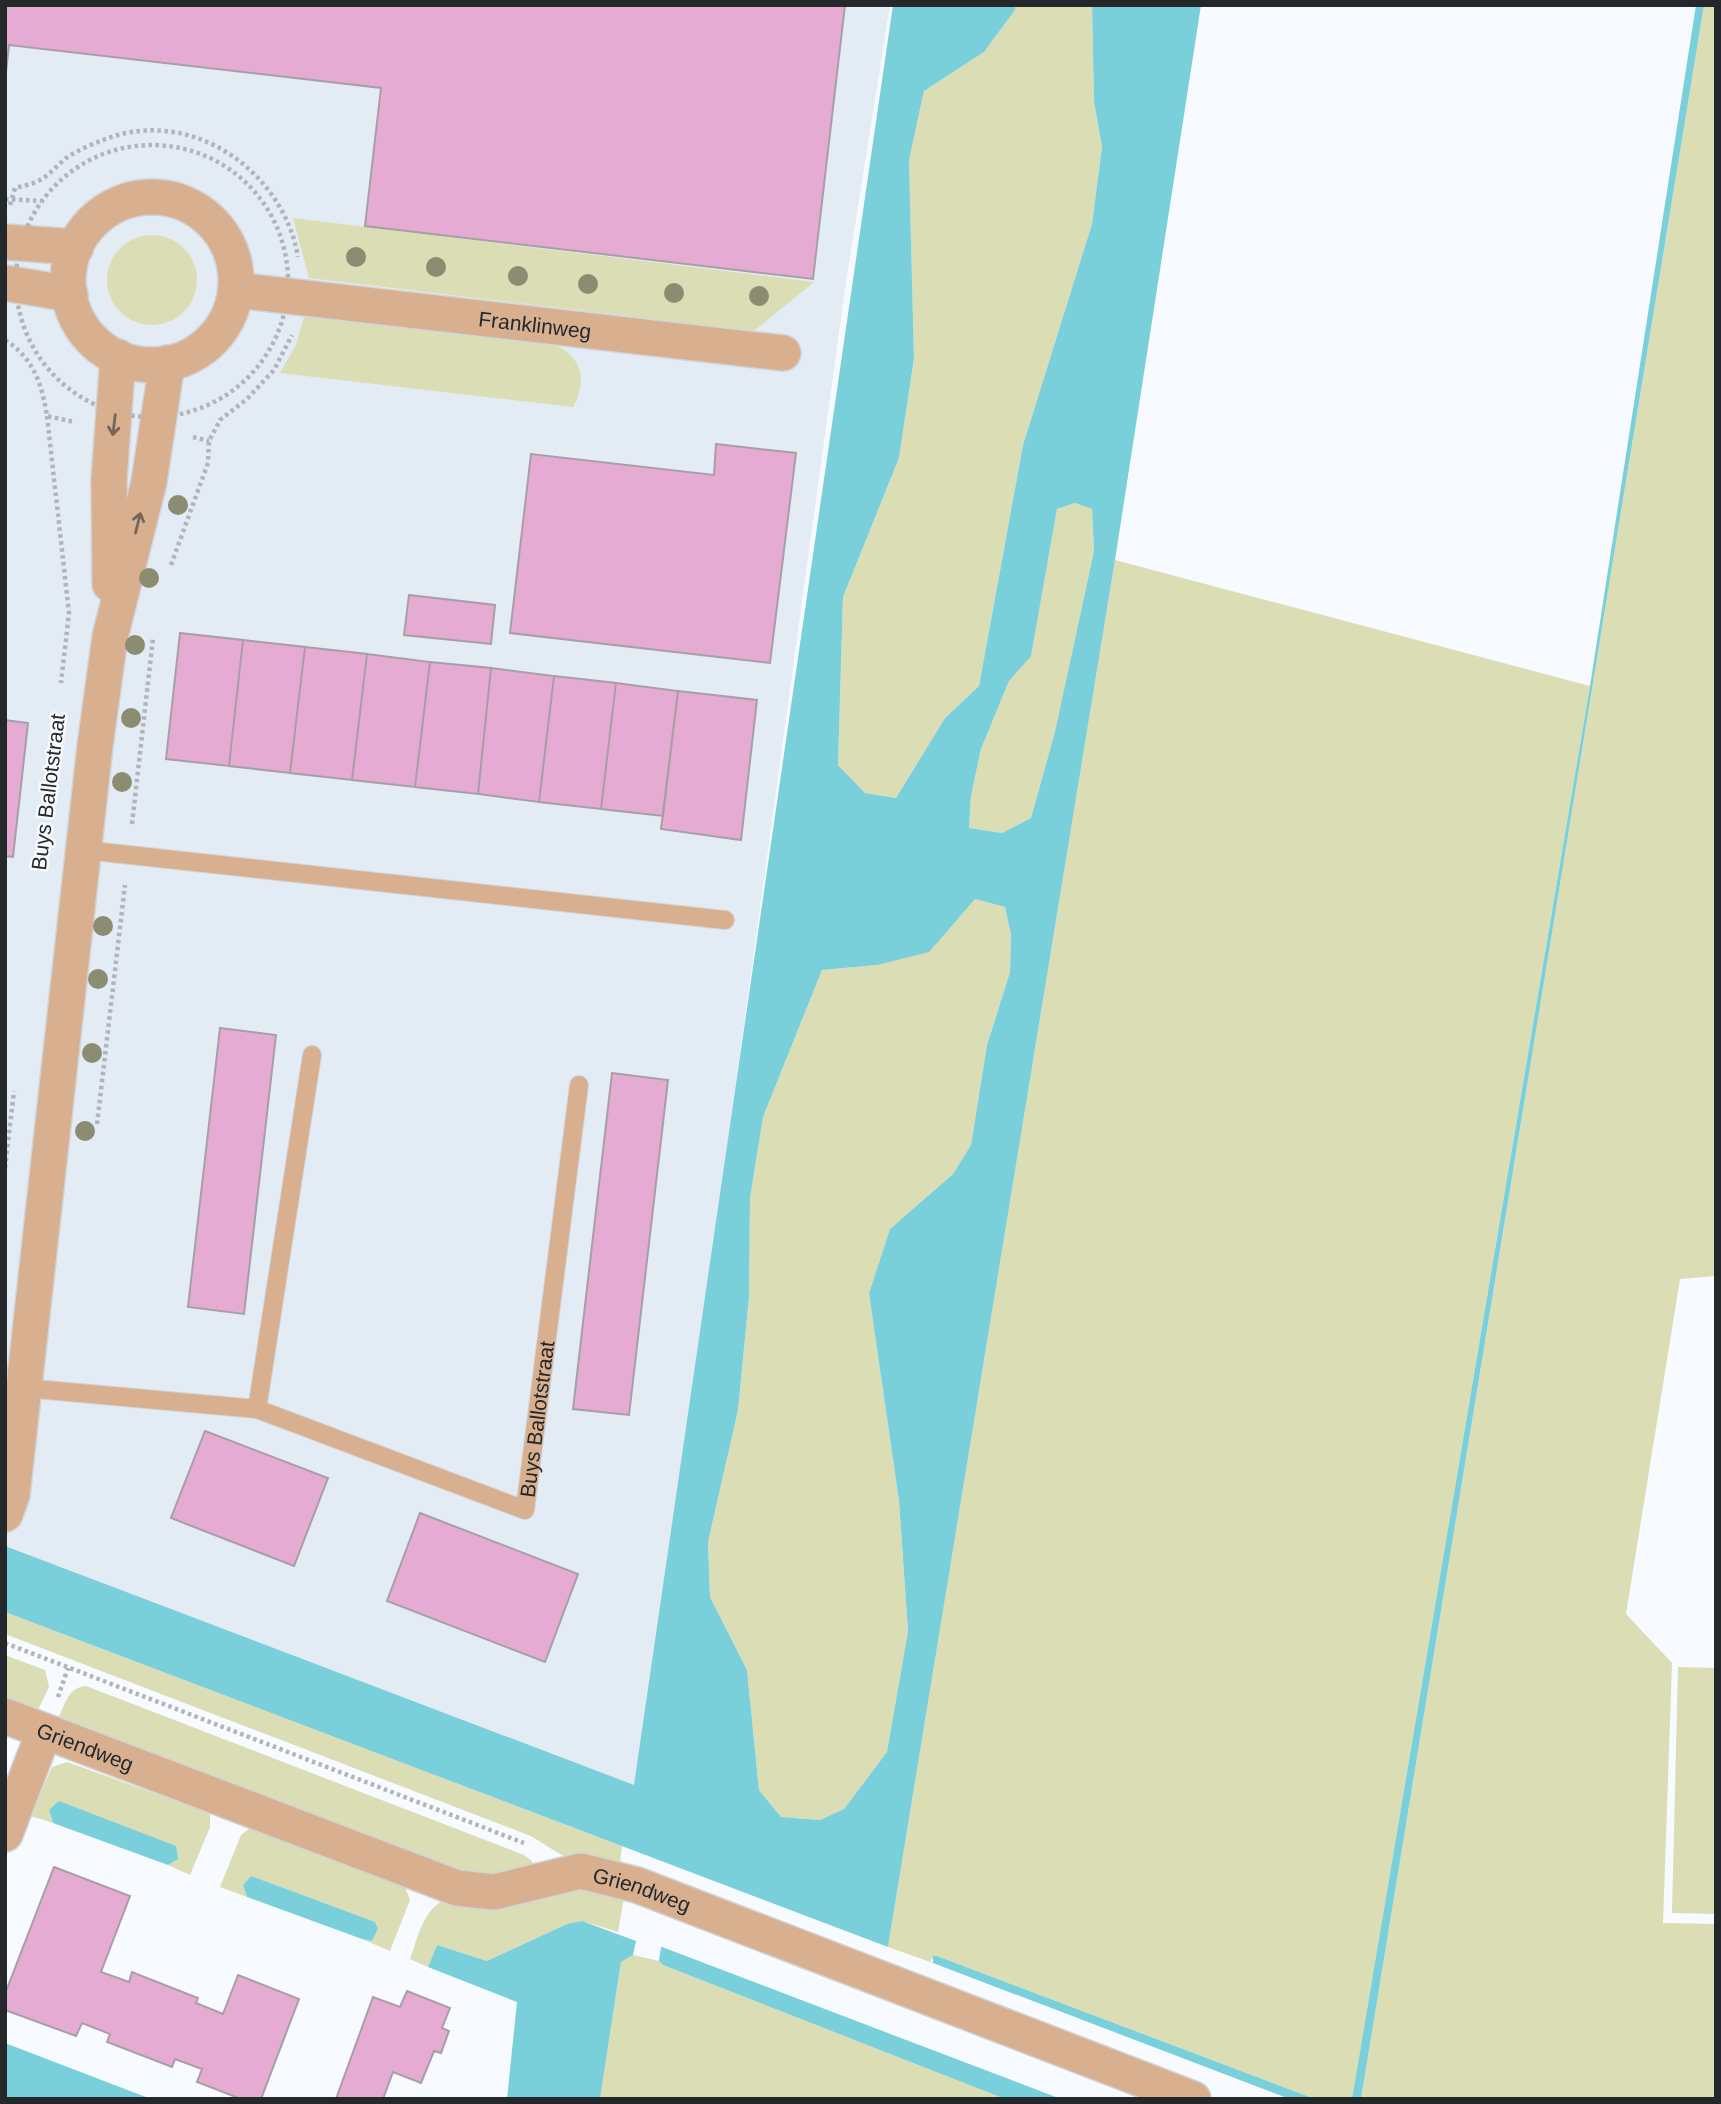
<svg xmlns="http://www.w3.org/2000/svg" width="1721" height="2104" font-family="Arial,sans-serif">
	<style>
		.built { fill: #e3ecf4 }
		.green { fill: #dbddb5 }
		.water { fill: #79cfda; fill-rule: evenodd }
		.building { fill: #e5abd3; stroke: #a89ea5; stroke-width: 2 }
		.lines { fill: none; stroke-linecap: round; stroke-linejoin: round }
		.lane-casing { stroke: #d1d4d8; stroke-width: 20 }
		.street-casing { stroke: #d1d4d8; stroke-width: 38 }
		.path { stroke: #b1b4b8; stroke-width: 4.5; stroke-dasharray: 3.5 3.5; stroke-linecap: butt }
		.lane { stroke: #d8b08f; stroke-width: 18 }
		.street { stroke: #d8b08f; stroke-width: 35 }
		.tree { fill: #8b8c72 }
		.oneway { stroke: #766558 }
		.labels { text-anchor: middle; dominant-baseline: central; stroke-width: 5; stroke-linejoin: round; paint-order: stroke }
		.street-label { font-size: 21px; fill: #25282b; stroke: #f7fafe }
	</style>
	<rect width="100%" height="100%" fill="#f7fafe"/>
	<path class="built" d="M5 5H890L845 289 637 1803 5 1572Z"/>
	<path class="green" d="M1015 5H1092L1094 102 1102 147 1092 224 1023 445 979 686 945 718 896 798 865 793 838 765 843 597 899 458 914 360 909 160 924 91 984 52 1015 10Z
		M1704 5H1716V1276L1680 1279 1626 1614 1672 1663 1663 1923 1716 1924V2099H1361Z
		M293 218 814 282 754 331 309 278Z
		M107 280a45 45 0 1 1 90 0a45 45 0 1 1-90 0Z
		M304 317 557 346C583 358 587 383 573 407L280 373 296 345Z
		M1075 503 1092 509 1094 551 1055 733 1031 818 1002 833 969 828 971 796 981 749 1009 681 1031 655 1057 509Z
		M1115 560 1590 686 1352 2099H1315L937 1956 930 1960 933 1963 888 1947Z
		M975 899 1005 907 1011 935 1010 972 987 1045 971 1145 953 1174 890 1229 869 1293 899 1501 908 1631 887 1752 844 1809 820 1820 781 1817 759 1790 747 1670 710 1597 708 1542 738 1410 749 1297 750 1198 763 1117 822 970 877 965 960 916Z
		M5 1612 622 1846 619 1870 571 1861 531 1836 5 1634Z
		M5 1655 45 1670 49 1687 38 1710 5 1698Z
		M1678 1667 1716 1668V1914L1672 1913Z
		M86 1686 524 1855 532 1861 534 1870 478 1880 75 1727 59 1717C66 1702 68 1688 86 1686Z
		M67 1762 210 1813V1827L190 1875 168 1865 178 1859 49 1810 53 1823 31 1816 52 1767Z
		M250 1828 405 1887 410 1900 390 1951 362 1939 372 1941 378 1929 374 1922 251 1876 243 1885 247 1897 220 1887 241 1835Z
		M573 1885 625 1892 618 1932 582 1921 567 1924 487 1961 437 1945 428 1967 410 1959C418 1937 423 1909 446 1899Z
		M633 1955 659 1961 663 1965 1005 2099H600L621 1962Z"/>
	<path class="water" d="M893 5H1015V10L984 52 924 91 909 160 914 359 899 458 843 597 838 765 865 793 896 798 945 718 979 686 1023 445 1092 224 1102 147 1094 102 1092 5H1201L1115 560 888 1947 5 1612V1546L634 1785ZM1075 503 1092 509 1094 551 1055 732 1031 818 1002 833 969 828 971 796 981 749 1009 681 1031 656 1057 509ZM975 899 1005 907 1011 935 1010 972 987 1045 971 1145 953 1174 890 1229 869 1293 899 1501 908 1631 887 1752 844 1809 820 1820 781 1817 759 1790 747 1670 710 1597 708 1542 738 1410 749 1297 750 1198 763 1117 822 970 877 965 929 952Z
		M1696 5H1704L1361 2099H1352L1590 686Z
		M59 1801 176 1846 178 1859 168 1865 53 1823 49 1810Z
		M251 1876 375 1922 378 1929 372 1941 362 1939 247 1897 243 1885Z
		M582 1921 636 1941 633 1955 621 1962 600 2099H507L517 2002 428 1967 437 1945 487 1961 567 1924Z
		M661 1947H662L1061 2099H1005L663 1965 659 1961Z
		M933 1956H937L1315 2099H1290L933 1963Z
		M5 2043 151 2099H5Z"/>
	<path class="building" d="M5 5H845L813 279 365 226 381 88 9 45 5 81Z
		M716 444 796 453 770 663 510 633 531 454 714 475Z
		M409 595 495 605 491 644 404 635Z
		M180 633 243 640 229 766 166 759Z
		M243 640 305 647 290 773 229 766Z
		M305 647 367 654 352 780 290 773Z
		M367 654 430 662 415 787 352 780Z
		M430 662 491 668 478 794 415 787Z
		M491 668 554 676 539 802 478 794Z
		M554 676 616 683 601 809 539 802Z
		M616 683 678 691 663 816 601 809Z
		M678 691 757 700 741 840 661 829Z
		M5 720 28 723 13 857 5 856Z
		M220 1028 276 1035 244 1314 188 1307Z
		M612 1073 668 1080 629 1415 573 1409Z
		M205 1431 328 1478 294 1566 171 1518Z
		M420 1513 578 1574 545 1662 387 1601Z
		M54 1867 130 1896 101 1972 129 1982 132 1972 198 1998 196 2003 223 2014 238 1975 299 1999 261 2099H241L197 2082 202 2069 175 2059 172 2067 107 2042 110 2034 82 2023 76 2036 5 2010V1994Z
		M407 1991 450 2008 442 2028 449 2031 441 2053 434 2051 421 2083 393 2072 383 2099H336L373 1997 400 2007Z"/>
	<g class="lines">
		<defs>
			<g id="lane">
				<path d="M84 850 725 920"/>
				<path id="s1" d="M24 1388 257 1409 525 1510 579 1085"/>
				<path d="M257 1409 312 1055"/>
			</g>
			<g id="street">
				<circle cx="152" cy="281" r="84"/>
				<path d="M5 242 76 247"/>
				<path d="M5 283 70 294"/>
				<path id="s2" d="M236 290 783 353"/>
				<path d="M110 584 109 479 118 357"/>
				<path d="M5 1514 12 1495 95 746 110 637 149 482 167 363"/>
				<path id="s3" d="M5 1716 457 1888 494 1892 581 1871 637 1885 1193 2099"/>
				<path d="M5 1834 44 1732"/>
			</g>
		</defs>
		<use href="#lane" class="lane-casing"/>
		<use href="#street" class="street-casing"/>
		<path class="path" d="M16 281a136 136 0 1 1 272 0a136 136 0 1 1-272 0Z
			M5 199 41 201
			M10 205 15 188C23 186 33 184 40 180 51 174 59 163 69 156 79 150 92 144 103 140 190 105 283 170 298 257
			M5 340C34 358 42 385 47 416L74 422
			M47 416 69 613 61 683
			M193 437 209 441
			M171 565 208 463 209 441 220 420 247 399 274 370 292 335
			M132 824 153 638
			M97 1124 125 885
			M5 1168 14 1091
			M5 1643 524 1843
			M58 1697 68 1668"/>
		<use href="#lane" class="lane"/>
		<use href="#street" class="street"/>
	</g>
	<g class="tree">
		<circle cx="356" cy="257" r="10"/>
		<circle cx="436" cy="267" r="10"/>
		<circle cx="518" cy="276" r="10"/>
		<circle cx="588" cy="284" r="10"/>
		<circle cx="674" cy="293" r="10"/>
		<circle cx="759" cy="296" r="10"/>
		<circle cx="178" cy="505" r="10"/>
		<circle cx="149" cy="578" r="10"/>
		<circle cx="135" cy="645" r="10"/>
		<circle cx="131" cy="718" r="10"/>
		<circle cx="122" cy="782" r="10"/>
		<circle cx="103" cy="926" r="10"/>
		<circle cx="98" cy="979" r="10"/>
		<circle cx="92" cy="1053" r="10"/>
		<circle cx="85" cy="1131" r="10"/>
	</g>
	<defs><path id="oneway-shaft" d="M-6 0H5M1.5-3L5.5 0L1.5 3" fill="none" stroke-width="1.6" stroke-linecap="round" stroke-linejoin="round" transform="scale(1.75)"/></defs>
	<g class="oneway">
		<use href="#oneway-shaft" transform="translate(114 425) rotate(97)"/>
		<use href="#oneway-shaft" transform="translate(138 523) rotate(-76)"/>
	</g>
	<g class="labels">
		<g class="street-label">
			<text stroke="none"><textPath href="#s2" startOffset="301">Franklinweg</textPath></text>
			<text transform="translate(48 792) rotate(-83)">Buys Ballotstraat</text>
			<text stroke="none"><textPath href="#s1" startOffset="612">Buys Ballotstraat</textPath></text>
			<text stroke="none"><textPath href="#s3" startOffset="86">Griendweg</textPath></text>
			<text stroke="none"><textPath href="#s3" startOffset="674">Griendweg</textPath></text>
		</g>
	</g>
	<rect width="1721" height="2104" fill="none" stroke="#25282b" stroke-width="14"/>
</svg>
